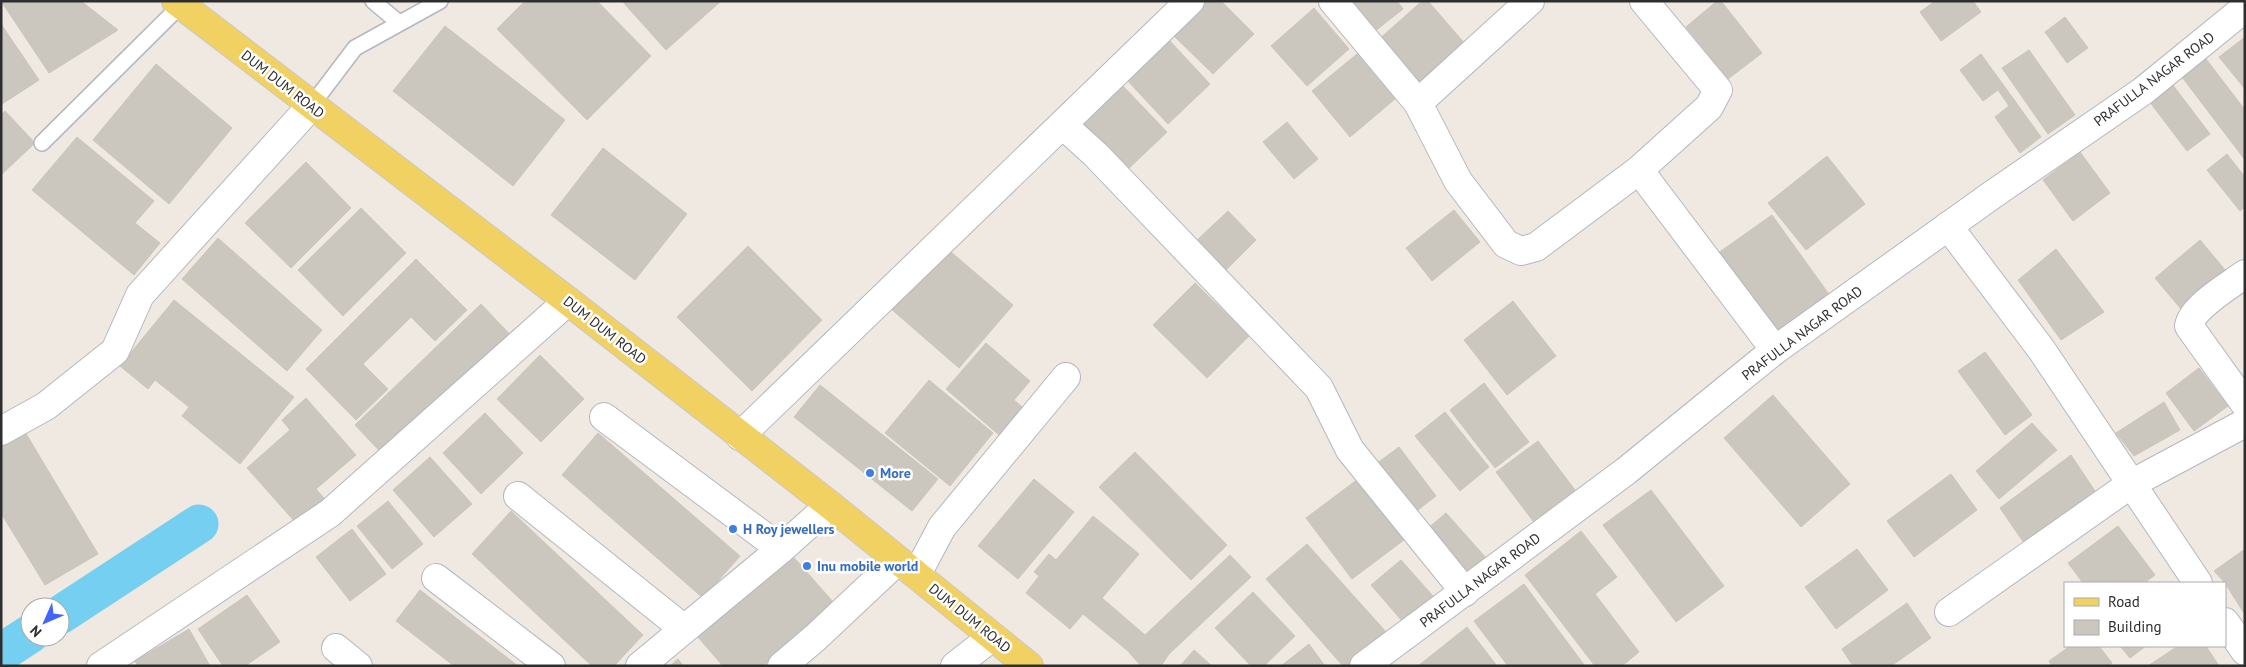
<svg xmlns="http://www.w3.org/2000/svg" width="2246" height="667" font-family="'PT Sans',sans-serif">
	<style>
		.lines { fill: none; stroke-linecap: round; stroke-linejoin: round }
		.canal { stroke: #75cff0; stroke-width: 39 }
		.building { fill: #cbc7bf; stroke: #cbc5ba }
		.lane-casing { stroke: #b4b7c1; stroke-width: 18 }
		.street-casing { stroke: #b4b7c1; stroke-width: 30 }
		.secondary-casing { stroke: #b4b7c1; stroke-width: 30 }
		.primary-casing { stroke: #c9c9c9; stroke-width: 30 }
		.lane { stroke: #fff; stroke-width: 15 }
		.street { stroke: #fff; stroke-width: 28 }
		.secondary { stroke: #fff; stroke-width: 28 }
		.primary { stroke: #f2d163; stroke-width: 28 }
		.shop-dot { fill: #3f7fe0; stroke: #fff; stroke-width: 2 }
		.labels { text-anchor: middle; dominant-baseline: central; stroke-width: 5; stroke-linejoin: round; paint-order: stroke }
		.street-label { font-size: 14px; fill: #2e2e2e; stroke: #fff }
		.shop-label { font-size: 14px; font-weight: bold; fill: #366cbe; stroke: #fff; text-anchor: start }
	</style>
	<rect width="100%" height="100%" fill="#efe9e1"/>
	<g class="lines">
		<path class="canal" d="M60 615 199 524
			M1 653 30 634"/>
	</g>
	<path class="building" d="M1 1H81L118 30 49 73Z
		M525 1H597L651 56 587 120 497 29Z
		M622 1H721L666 50Z
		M1205 1H1221L1254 34 1213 74 1172 34Z
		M1343 1H1397L1403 9 1370 35Z
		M1422 1H1428L1466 45 1417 89 1376 42Z
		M1717 1H1721L1762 53 1728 79 1686 27Z
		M1935 1H1973L1981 12 1941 41 1920 12Z
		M1314 8 1349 49 1307 86 1271 46Z
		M2065 17 2088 48 2067 63 2045 32Z
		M1 24 39 80 2 104 1 103Z
		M445 26 565 120 513 186 393 91Z
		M2245 37V89L2219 57Z
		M1168 39 1210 84 1168 124 1126 79Z
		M2029 50 2075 115 2048 134 2002 68Z
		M1357 54 1395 99 1350 137 1312 91Z
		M1981 54 2041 137 2020 153 1995 117 2009 106 1998 90 1983 101 1960 70Z
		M2203 55 2245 110V160L2179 73Z
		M156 64 232 128 169 204 93 140Z
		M2169 80 2210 134 2187 151 2146 97Z
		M1120 83 1167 132 1124 173 1078 123Z
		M5 111 35 143 1 175V115Z
		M1287 122 1318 159 1294 179 1263 142Z
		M77 137 154 201 135 223 160 243 134 275 32 190Z
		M603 148 687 214 635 280 551 215Z
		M2080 152 2110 193 2073 221 2043 180Z
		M2227 154 2245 177V207L2240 211 2207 170Z
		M1827 156 1865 204 1806 250 1768 203Z
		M306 162 351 208 291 268 245 223Z
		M361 208 406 253 343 316 298 270Z
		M1454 210 1480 242 1432 281 1406 248Z
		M1228 211 1256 240 1223 273 1194 243Z
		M1772 215 1836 304 1774 347 1711 258Z
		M218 238 322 330 287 371 182 279Z
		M2200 240 2226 271 2181 309 2155 278Z
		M748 246 822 320 752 391 677 317Z
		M944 246 1013 305 959 368 890 308Z
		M2056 249 2104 312 2061 340 2018 280Z
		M416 259 467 310 435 341 411 317 363 364 388 389 356 420 306 369Z
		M1195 283 1249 336 1207 378 1153 325Z
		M174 300 294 397 240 464 182 416 189 407 155 380 148 389 120 366Z
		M1513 301 1556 356 1507 395 1464 340Z
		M481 304 518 343 391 463 355 425Z
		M986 343 1030 381 1014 400 1029 413 1006 441 946 389Z
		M1985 352 2032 415 2005 435 1958 371Z
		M540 355 584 399 541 442 497 399Z
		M2199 368 2228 406 2194 431 2166 393Z
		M929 380 993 433 950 486 885 433Z
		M1484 383 1529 442 1495 468 1450 410Z
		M820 385 938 479 912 511 794 417Z
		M1773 395 1850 484 1801 527 1724 438Z
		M306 398 356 455 316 489 324 498 296 523 247 468 290 430 282 420Z
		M2164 402 2180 430 2134 456 2116 433Z
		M1445 412 1489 467 1460 491 1415 436Z
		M485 413 523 453 481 494 443 453Z
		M2032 423 2057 450 1999 499 1976 471Z
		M25 432 98 554 45 585 1 513V446Z
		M598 433 740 556 703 598 562 475Z
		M1538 441 1575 490 1533 521 1496 472Z
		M1399 447 1436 496 1414 513 1376 464Z
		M1135 452 1227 545 1191 580 1099 487Z
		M2071 455 2097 494 2024 543 2000 508Z
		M430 457 472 504 434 537 393 490Z
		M1951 474 1977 510 1914 557 1887 521Z
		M1034 479 1074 512 1018 579 978 546Z
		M1358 479 1404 540 1352 579 1306 518Z
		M1651 490 1724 586 1676 622 1603 525Z
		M388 501 423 544 392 569 357 526Z
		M511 511 643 635 614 666H592L472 554Z
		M1446 513 1487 559 1468 575 1427 529Z
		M1093 516 1139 554 1102 598 1145 635 1230 555 1251 577 1169 654 1161 666H1141L1128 651 1083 614 1070 629 1026 593 1039 576 1034 572 1049 554 1056 560Z
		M2118 526 2155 575 2144 583H2083L2068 563Z
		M352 529 386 574 350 601 316 557Z
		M1581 531 1617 577 1595 594 1639 652 1622 666H1595L1525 575Z
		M1307 544 1387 633 1350 666H1343L1266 579Z
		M1857 549 1888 590 1836 629 1805 587Z
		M2245 549V615L2225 583 2214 571Z
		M790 553 834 603 763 666H723L697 636Z
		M1401 560 1433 596 1403 622 1371 585Z
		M1524 584 1585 666H1508L1474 621Z
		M420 590 518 666H454L396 621Z
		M1253 592 1295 636 1264 666H1251L1215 628Z
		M247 595 280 642 245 666H223L198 629Z
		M1907 603 1931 638 1891 666H1853L1842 649Z
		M1467 627 1497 666H1418Z
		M189 629 210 666H138L135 661Z
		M1309 644 1325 666H1281Z
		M2070 646H2099L2112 663 2108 666H2052L2049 661Z
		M2120 646H2146L2130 658Z
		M2178 646H2206L2219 666H2148Z
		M1194 650 1212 666H1180Z
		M678 659 683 666H670Z"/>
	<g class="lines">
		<defs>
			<path id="lane" d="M373 1 399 23
				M311 106 355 48 440 1
				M42 143 181 5"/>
			<path id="street" d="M1333 1 1418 103 1458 181 1506 244 1521 251 1536 247 1639 170 1775 350
				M1418 103 1530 1
				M1063 125 1096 155 1319 388 1350 450 1465 592
				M1639 170 1709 107 1718 90 1644 1
				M1948 226 2041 349 2198 583
				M2245 274C2229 286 2192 307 2189 326L2245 404
				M604 417 781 549
				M1 431 46 406 115 351 140 295 311 106
				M740 436 1190 1
				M518 496 684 629
				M917 574 942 527 1066 377
				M436 578 551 666
				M1949 612 2131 484 2245 423
				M2225 622 2245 651
				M336 648 358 666
				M101 666 330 513 568 301
				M640 666 781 549 830 505
				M782 666 815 638 897 561
				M955 666 992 637"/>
			<path id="secondary" d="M1364 666 1626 471 1775 350 1992 195 2143 91 2245 8"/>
			<path id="primary" d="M176 1 568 301 830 505 1029 666"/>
		</defs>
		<use href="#lane" class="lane-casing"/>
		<use href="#street" class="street-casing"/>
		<use href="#secondary" class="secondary-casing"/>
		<use href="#primary" class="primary-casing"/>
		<use href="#lane" class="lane"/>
		<use href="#street" class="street"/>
		<use href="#secondary" class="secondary"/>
		<use href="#primary" class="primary"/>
	</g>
	<g class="shop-dot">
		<circle cx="870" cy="473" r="5"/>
		<circle cx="733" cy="529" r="5"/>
		<circle cx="807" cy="566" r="5"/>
	</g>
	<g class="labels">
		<g class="street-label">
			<text transform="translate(2154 79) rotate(-37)">PRAFULLA NAGAR ROAD</text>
			<text transform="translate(283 84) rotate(38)">DUM DUM ROAD</text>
			<text transform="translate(605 330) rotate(38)">DUM DUM ROAD</text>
			<text transform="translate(1802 333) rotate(-37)">PRAFULLA NAGAR ROAD</text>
			<text transform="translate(1480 580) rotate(-37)">PRAFULLA NAGAR ROAD</text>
			<text transform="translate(970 618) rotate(39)">DUM DUM ROAD</text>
		</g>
		<g class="shop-label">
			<text x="880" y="473">More</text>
			<text x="743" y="529">H Roy jewellers</text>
			<text x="817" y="566">Inu mobile world</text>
		</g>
	</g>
	<rect width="2246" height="667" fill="none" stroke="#2e2e2e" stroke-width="5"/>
	<rect x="2064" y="582" width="162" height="65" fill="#ffffff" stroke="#ababab"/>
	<rect x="2074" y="598" width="25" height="8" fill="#f2d163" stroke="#ababab"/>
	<text x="2108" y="607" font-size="15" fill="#2e2e2e">Road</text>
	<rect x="2074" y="620" width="25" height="15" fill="#cbc7bf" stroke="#ababab"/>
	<text x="2108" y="632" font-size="15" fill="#2e2e2e">Building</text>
	<g transform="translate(45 622) rotate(225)"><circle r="24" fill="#ffffff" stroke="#ababab"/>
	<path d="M0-4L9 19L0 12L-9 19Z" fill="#4264fb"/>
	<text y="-8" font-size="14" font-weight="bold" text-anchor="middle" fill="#2e2e2e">N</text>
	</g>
</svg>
